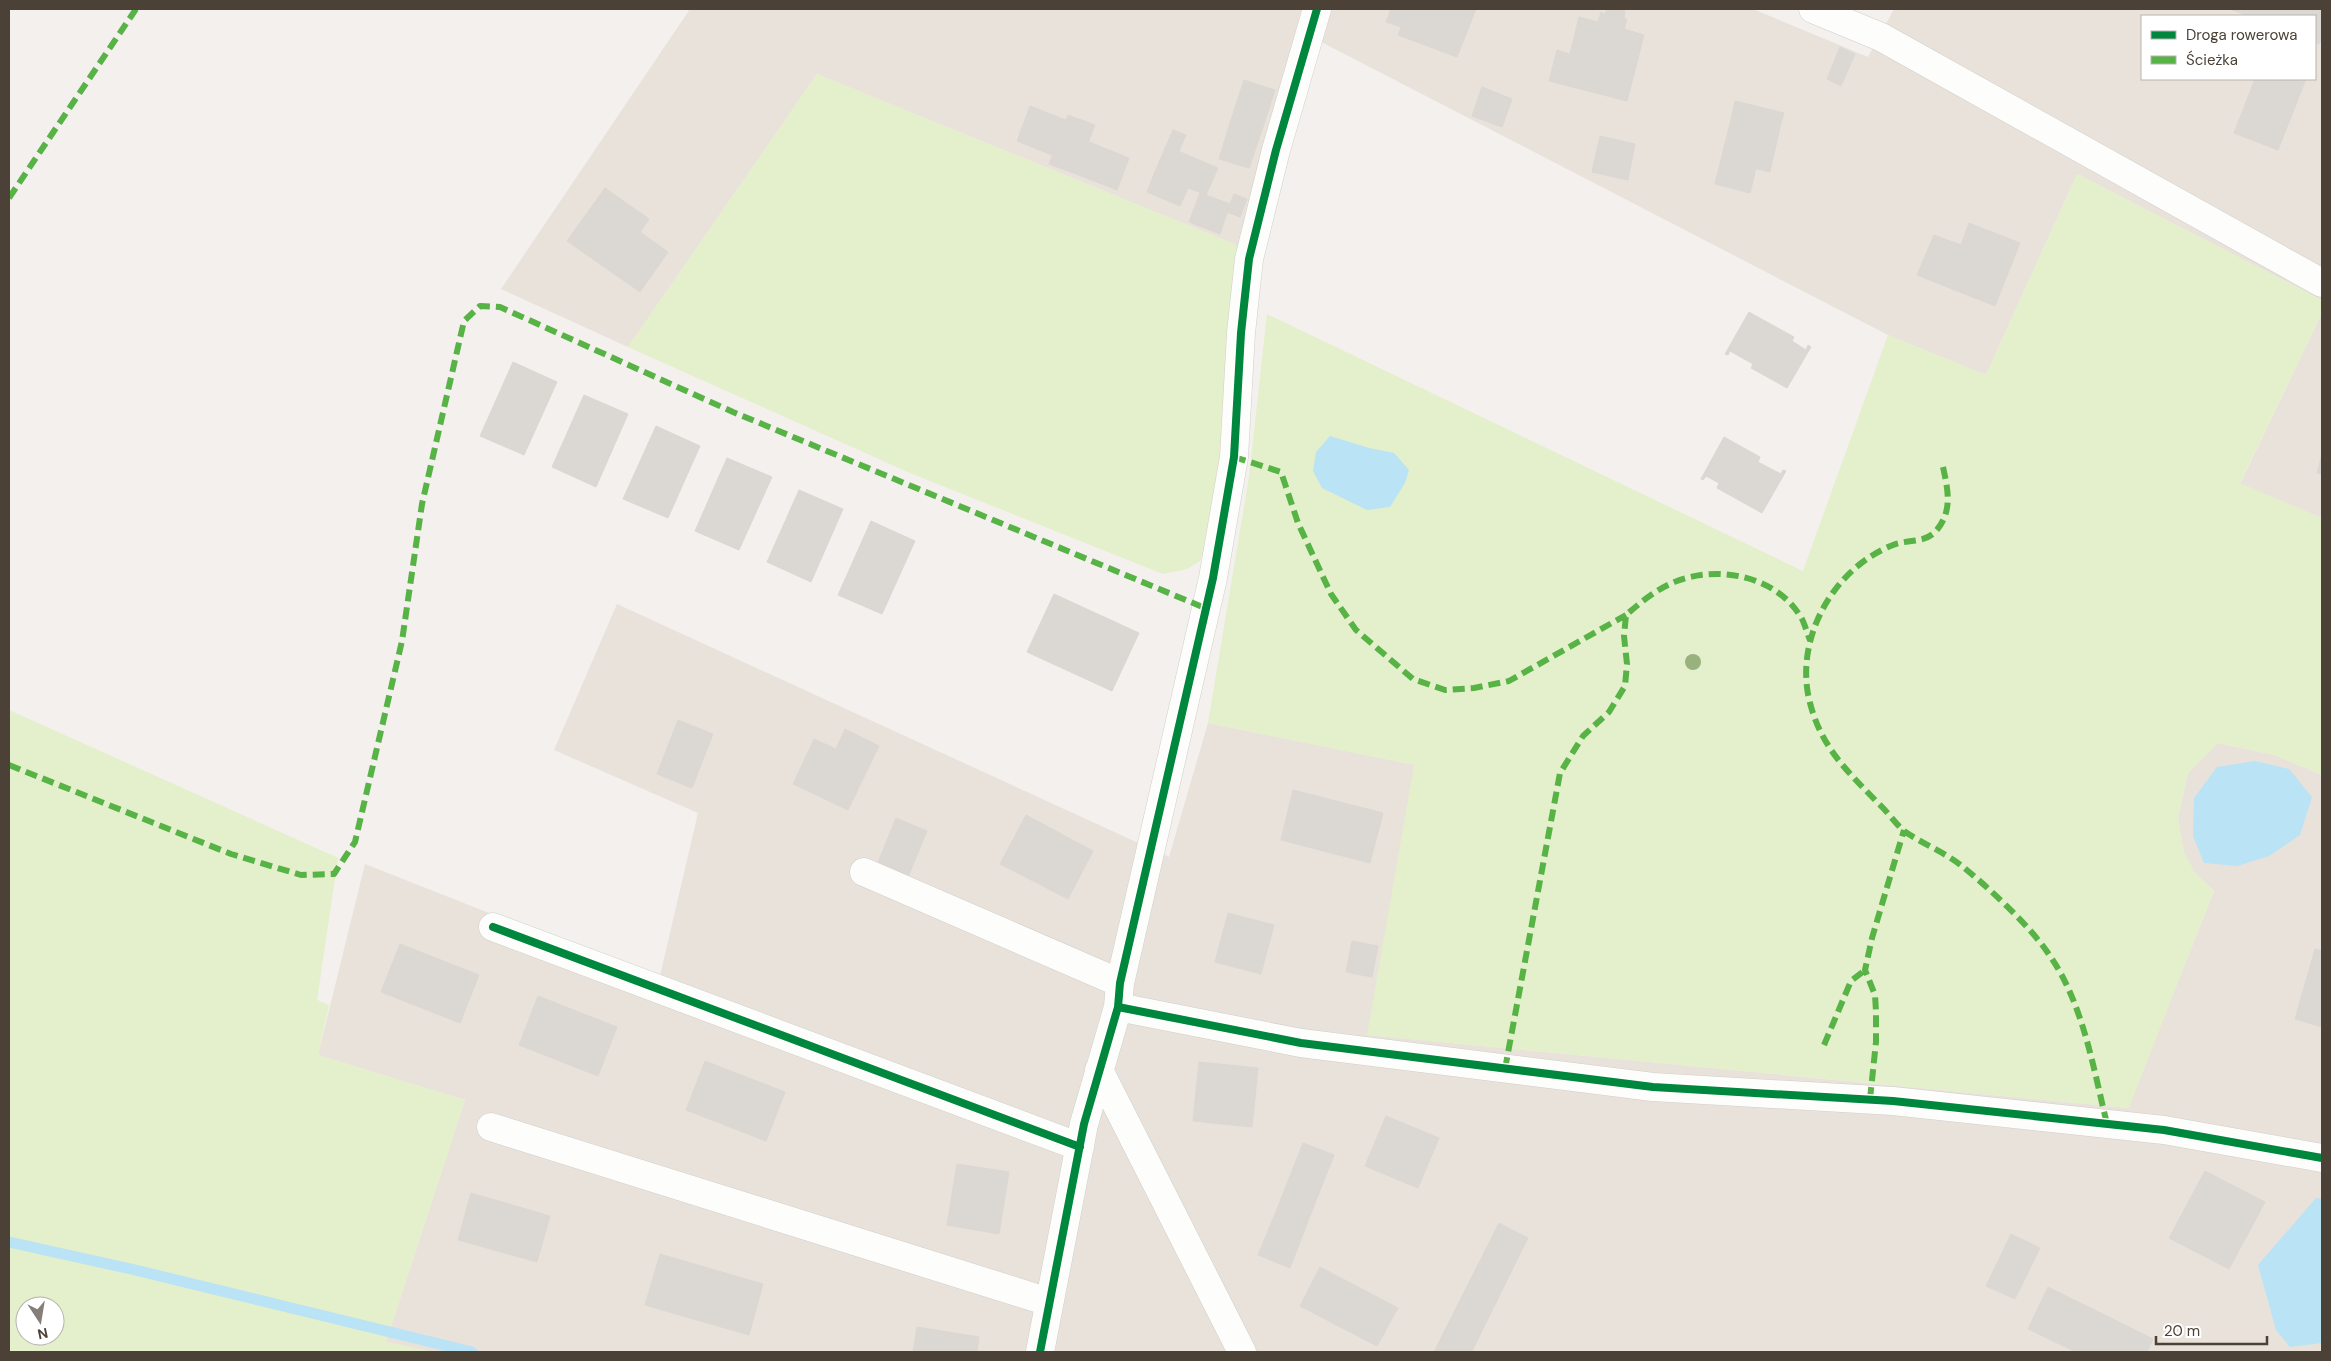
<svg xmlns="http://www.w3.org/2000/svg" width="2331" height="1361" font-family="'DM Sans',sans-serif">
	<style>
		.residential { fill: #e8e2da; fill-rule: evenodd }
		.green { fill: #e4efcb; fill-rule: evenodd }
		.water { fill: #bae3f5 }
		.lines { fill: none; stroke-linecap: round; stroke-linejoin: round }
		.stream { stroke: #bae3f5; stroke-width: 11 }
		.building { fill: #dbd8d3; stroke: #dcd7d2 }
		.minor-casing { stroke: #d1ceca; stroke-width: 29 }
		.tertiary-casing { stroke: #d1ceca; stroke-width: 29 }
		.minor { stroke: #fdfdfc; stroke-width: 28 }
		.tertiary { stroke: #fdfdfc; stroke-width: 28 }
		.quiet { stroke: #57b346; stroke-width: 6; stroke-dasharray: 12 6; stroke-linecap: butt }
		.cycleway-casing { stroke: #fff; stroke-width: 11 }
		.cycleway { stroke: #00873e; stroke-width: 8 }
		.tree { fill: #98b17d }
	</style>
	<rect width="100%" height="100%" fill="#f3f0ed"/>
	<path class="residential" d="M690 9H1753L1868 57 1894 9H2322V300L2077 174 1986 375 1888 335 1298 30 1239 246 817 74 628 347 501 289ZM2142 16H2315V79H2142Z
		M2322 313V518L2240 484Z
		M617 604 1169 857 1208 723 1415 765 1368 1035 2128 1108 2214 891 2195 873 2184 853 2178 818 2188 773 2218 743 2274 755 2322 775V1352H434L386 1342 465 1100 318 1055 365 864 659 980 698 813 554 750Z"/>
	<path class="green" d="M817 74 1239 246 1224 460 1210 531 1200 561 1187 569 1163 574 910 473 628 347Z
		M2077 174 2322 300V313L2240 483 2322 518V775L2274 755 2218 743 2188 773 2178 818 2184 852 2195 873 2214 890 2129 1108 1367 1035 1414 765 1208 723 1249 477 1267 314 1803 571 1888 335 1986 375Z
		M9 710 338 858 317 1000 329 1005 318 1055 465 1100 386 1342 434 1352H9ZM25 1306H55V1336H25Z"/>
	<path class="water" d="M1330 436 1369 448 1394 453 1409 470 1405 483 1390 507 1367 510 1322 488 1313 471 1316 452Z
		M2254 761 2289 769 2312 797 2300 835 2269 856 2237 866 2204 863 2193 836 2194 798 2217 767Z
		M2316 1198 2322 1199V1343L2290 1347 2276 1330 2258 1265Z"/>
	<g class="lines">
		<path class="stream" d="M9 1242 131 1269 472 1352"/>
	</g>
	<path class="building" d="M1391 9H1408L1401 27 1386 22Z
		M1408 9H1476L1457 57 1398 35Z
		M1607 9 1625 11 1624 19H1627L1624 29 1644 35 1627 101 1549 81 1557 50 1570 54 1579 17 1598 22 1601 12 1605 14Z
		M2230 9H2266L2263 16H2249Z
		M2266 9H2322V36L2319 44 2315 42V16H2263Z
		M1840 47 1855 54 1841 86 1827 79Z
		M2255 79H2306L2278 150 2234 133Z
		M1244 80 1275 90 1261 133 1230 123Z
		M1482 87 1512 99 1502 127 1472 116Z
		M1735 101 1784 113 1781 123 1733 111Z
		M1030 106 1066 120 1052 155 1017 141Z
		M1733 111 1781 123 1770 172 1721 160Z
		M1068 115 1095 125 1076 174 1049 164Z
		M1230 123 1261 133 1249 168 1219 159Z
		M1173 130 1186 135 1179 151 1166 146Z
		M1600 136 1635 144 1628 180 1592 172Z
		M1089 142 1129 158 1117 190 1076 174Z
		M1166 146 1218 168 1206 195 1154 174Z
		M1721 160 1756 168 1750 193 1715 184Z
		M1154 174 1188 188 1180 206 1147 192Z
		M605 188 649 219 640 232 668 252 640 292 567 241Z
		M1200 193 1230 204 1220 234 1189 222Z
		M1234 194 1247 199 1240 217 1227 212Z
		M1969 223 2020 243 1995 306 1917 275 1934 235 1961 245Z
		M1749 312 1794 337 1792 341 1806 350 1808 345 1811 347 1787 388 1751 368 1753 364 1730 351 1728 355 1725 354Z
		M513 362 557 382 524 455 480 436Z
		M584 395 628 414 596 487 552 467Z
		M656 426 700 446 668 518 623 499Z
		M1724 437 1760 457 1758 462 1781 474 1783 470 1786 471 1762 513 1717 488 1719 483 1706 476 1703 480 1701 479Z
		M2322 454V474L2317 473Z
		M727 458 772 477 739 550 695 531Z
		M799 490 843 509 811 582 767 562Z
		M871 521 915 541 882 614 838 595Z
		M1054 594 1139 633 1112 691 1027 652Z
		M678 720 713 734 692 788 657 774Z
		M845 729 879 746 848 810 793 784 814 739 836 749Z
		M1293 790 1383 813 1370 863 1281 840Z
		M1026 815 1093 851 1068 899 1000 864Z
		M896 818 927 831 908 877 877 865Z
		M1228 913 1274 925 1261 974 1215 962Z
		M1352 941 1378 946 1372 977 1346 972Z
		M400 944 479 975 460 1023 381 992Z
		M2315 949 2322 951V1027L2295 1019Z
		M538 996 617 1027 598 1076 519 1045Z
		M705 1061 785 1092 766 1141 686 1110Z
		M1199 1062 1258 1068 1252 1127 1193 1121Z
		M1386 1116 1439 1138 1418 1188 1365 1166Z
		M1303 1143 1334 1155 1308 1221 1277 1209Z
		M957 1164 1009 1172 999 1234 947 1225Z
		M2205 1171 2265 1202 2229 1269 2169 1238Z
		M471 1193 550 1216 537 1262 458 1240Z
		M1277 1209 1308 1221 1290 1268 1258 1255Z
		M1499 1223 1528 1238 1474 1347 1444 1332Z
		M2011 1234 2040 1248 2015 1299 1986 1286Z
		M660 1254 763 1284 749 1335 645 1305Z
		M1320 1267 1398 1308 1377 1346 1300 1306Z
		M2048 1287 2153 1339 2147 1352H2076L2028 1329Z
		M917 1327 979 1337 977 1352H913Z
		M1444 1332 1474 1347 1472 1352H1434Z"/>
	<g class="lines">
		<defs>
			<path id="minor" d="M864 872 1120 983
				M493 927 1080 1147
				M1118 1007 1301 1043 1653 1087 1893 1101 2164 1130 2322 1158
				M1099 1070 1242 1352
				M491 1127 1049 1302
				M1040 1352 1084 1124 1118 1007 1120 983 1213 578 1234 457 1241 333 1249 259 1276 150 1317 9"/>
			<path id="tertiary" d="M1813 9 1881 37 2322 283"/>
		</defs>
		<use href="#minor" class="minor-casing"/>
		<use href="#tertiary" class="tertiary-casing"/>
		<use href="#minor" class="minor"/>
		<use href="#tertiary" class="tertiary"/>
		<path class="quiet" d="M9 198 136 9
			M1234 457 1281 472 1298 523 1331 594 1356 630 1413 679 1445 690 1474 688 1509 681 1626 615
			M1943 467C1948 490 1953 511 1936 531 1924 544 1907 539 1893 545 1834 568 1795 637 1809 699 1820 746 1846 770 1878 803 1887 811 1895 823 1904 831 1923 844 1944 852 1962 866 1989 888 2029 925 2048 953 2083 1002 2093 1067 2107 1124
			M9 765 231 854 301 875 334 874 355 842 402 641 422 504 464 321 480 306 500 307 733 412 1205 608
			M1824 1045 1851 981 1865 970
			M1505 1069 1560 773 1583 736 1609 712 1625 686 1627 664 1624 636 1626 615C1641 602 1658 588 1677 581 1719 565 1778 576 1802 619 1805 625 1807 633 1810 640
			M1870 1099 1876 1042V1011L1875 995 1865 970 1872 938 1904 830"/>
		<defs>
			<path id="cycleway" d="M493 927 1080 1147
				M1118 1007 1301 1043 1653 1087 1893 1101 2164 1130 2322 1158
				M1040 1352 1084 1124 1118 1007 1120 983 1213 578 1234 457 1241 333 1249 259 1276 150 1317 9"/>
		</defs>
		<use href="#cycleway" class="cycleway-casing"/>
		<use href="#cycleway" class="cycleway"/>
	</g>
	<circle class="tree" cx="1693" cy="662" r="8"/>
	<rect width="2331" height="1361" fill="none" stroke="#4b4137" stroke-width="20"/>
	<rect x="2141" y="15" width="175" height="65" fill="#ffffff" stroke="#b7b3af"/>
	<rect x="2151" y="31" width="25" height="8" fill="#00873e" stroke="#b7b3af"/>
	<text x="2186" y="40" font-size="15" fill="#4b4137">Droga rowerowa</text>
	<rect x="2151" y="56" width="25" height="8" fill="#57b346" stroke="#b7b3af"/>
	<text x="2186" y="65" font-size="15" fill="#4b4137">Ścieżka</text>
	<g transform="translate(40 1321) rotate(168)"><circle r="24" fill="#ffffff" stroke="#b7b3af"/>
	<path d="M0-4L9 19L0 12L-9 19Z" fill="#867e77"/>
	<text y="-8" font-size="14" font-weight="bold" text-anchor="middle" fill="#4b4137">N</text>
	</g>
	<path d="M2156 1336v8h111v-8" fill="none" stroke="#4b4137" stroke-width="2.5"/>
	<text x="2164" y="1336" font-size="15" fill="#4b4137" stroke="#ffffff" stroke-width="4" paint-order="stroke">20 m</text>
</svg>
